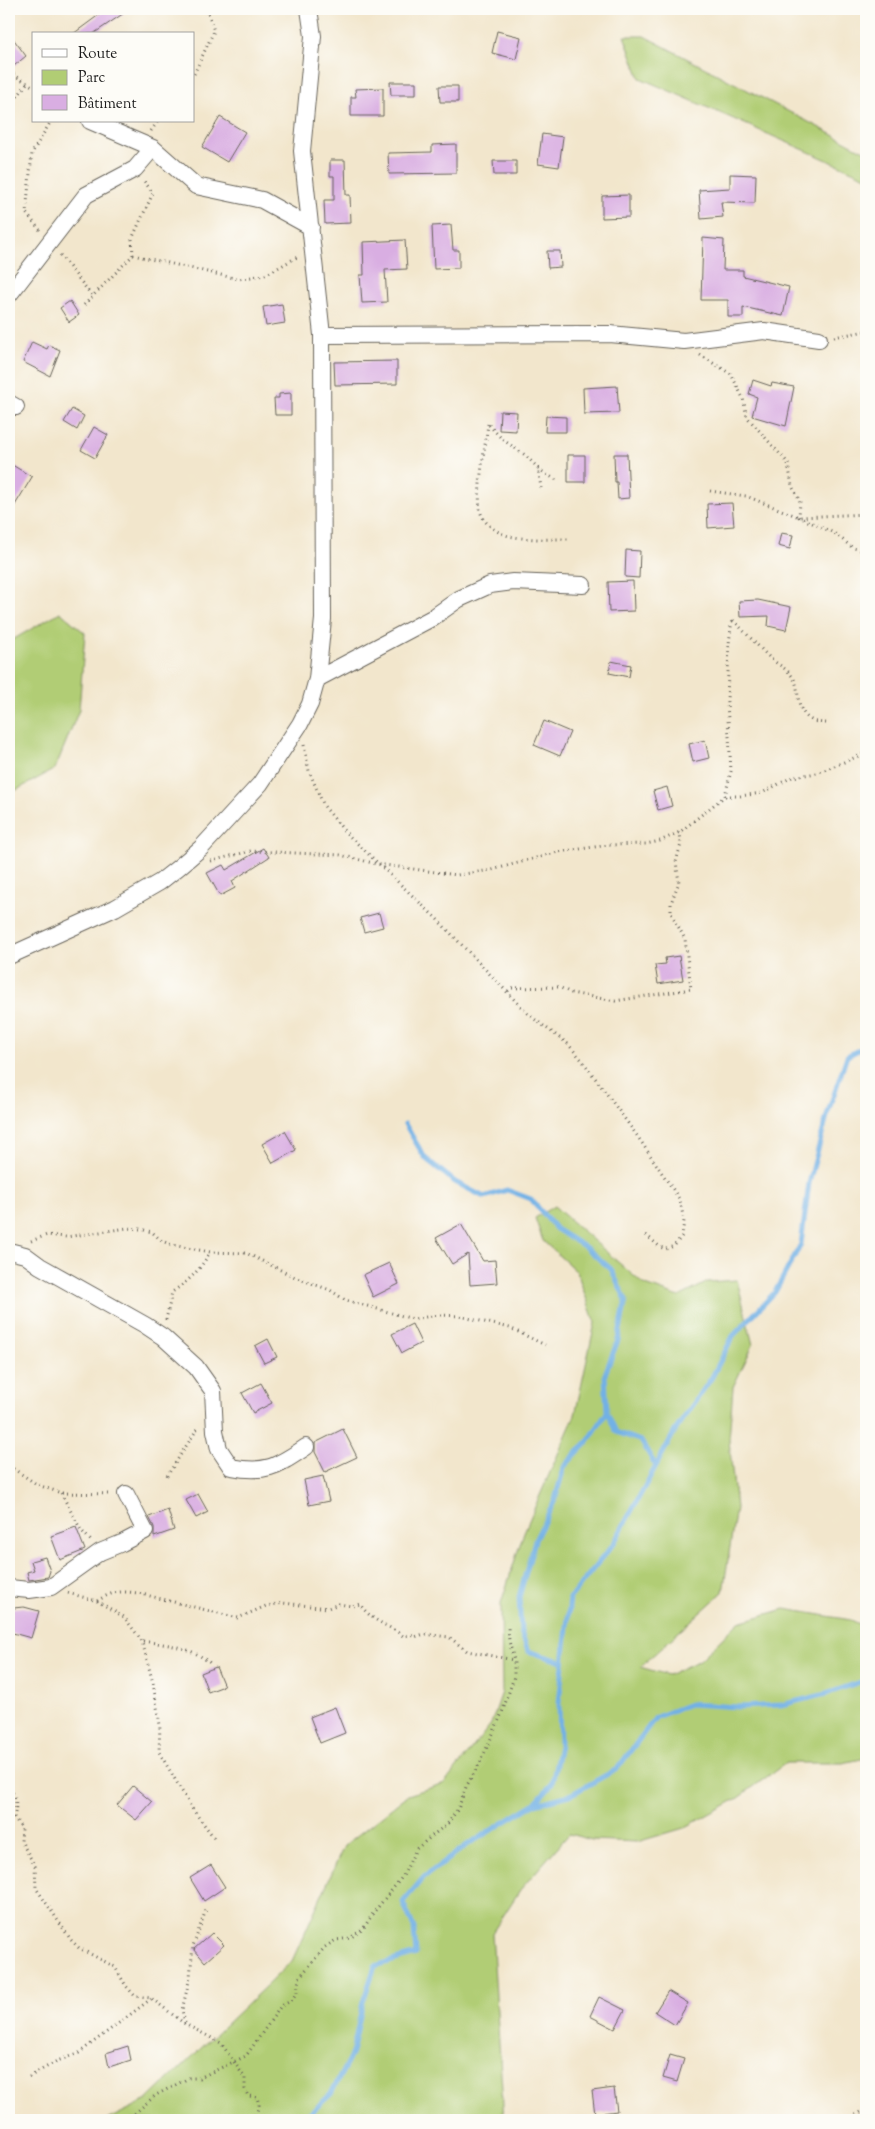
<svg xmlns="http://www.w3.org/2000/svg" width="875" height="2129" font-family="'Sorts Mill Goudy',serif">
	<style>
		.green { fill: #b1cd74; stroke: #667448 }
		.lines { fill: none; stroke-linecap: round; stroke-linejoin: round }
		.stream { stroke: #72b1e5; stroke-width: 5 }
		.building { fill: #d9aee2 }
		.minor-casing { stroke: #67635a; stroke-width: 18 }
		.path { stroke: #67635a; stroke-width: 3; stroke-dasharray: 1 4; stroke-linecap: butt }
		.minor { stroke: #fff; stroke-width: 16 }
	</style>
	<rect width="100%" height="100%" fill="#fdfcf7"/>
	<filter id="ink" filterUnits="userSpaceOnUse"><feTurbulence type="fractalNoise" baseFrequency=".02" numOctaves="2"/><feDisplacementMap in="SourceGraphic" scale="10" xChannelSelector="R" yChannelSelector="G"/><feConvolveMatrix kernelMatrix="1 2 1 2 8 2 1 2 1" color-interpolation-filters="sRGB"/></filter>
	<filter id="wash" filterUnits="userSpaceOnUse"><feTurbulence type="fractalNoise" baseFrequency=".0096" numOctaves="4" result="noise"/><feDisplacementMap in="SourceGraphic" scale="20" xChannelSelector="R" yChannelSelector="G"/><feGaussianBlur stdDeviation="1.12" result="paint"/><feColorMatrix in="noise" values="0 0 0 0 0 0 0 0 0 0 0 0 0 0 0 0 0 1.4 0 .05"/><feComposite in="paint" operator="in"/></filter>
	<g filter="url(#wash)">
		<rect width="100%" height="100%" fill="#f2e6cc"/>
		<path class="green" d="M624 36H644L866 152V177L640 78Z
			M60 612 85 633 79 710 55 769 9 794V642Z
			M554 1206 643 1284 679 1297 708 1282 737 1280 753 1345 733 1387 729 1440 736 1508 723 1592 640 1667 668 1675 700 1660 739 1622 785 1609 851 1620 866 1627V1758L843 1763H786L738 1798 684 1828 637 1842 592 1840 569 1834 520 1890 492 1933 504 2120H107L147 2100 292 1961 344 1846 408 1795 445 1783 491 1724 502 1692 501 1603 524 1532 575 1415 595 1323 577 1272 543 1241 535 1218Z"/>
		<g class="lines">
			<path class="stream" d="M405 1124 425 1158 455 1182 484 1197 507 1190 531 1199 556 1229 585 1247 611 1269 626 1300 618 1340 605 1374 607 1412 616 1432 641 1441 656 1466
				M563 1662 528 1651 521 1632 519 1597 535 1540 555 1500 564 1467 589 1440 607 1412
				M535 1804 570 1795 617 1769 656 1717 690 1704 738 1707 781 1705 826 1694 866 1680
				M303 2120 331 2094 352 2053 363 2002 375 1966 416 1954 414 1928 403 1902 424 1877 467 1845 534 1804 552 1784 560 1745 559 1703 570 1598 614 1543 675 1431 712 1377 733 1336 775 1292 801 1244 809 1183 828 1112 847 1056 866 1046"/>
		</g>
		<g id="blocks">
			<path class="building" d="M107 9H130L93 34H73Z
				M497 31 521 37 516 59 492 53Z
				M9 33 26 56 9 70Z
				M390 82H416V95H391Z
				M439 86H458V102H440Z
				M383 88V116H351V97H356L355 89Z
				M220 117 245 132 227 162 202 147Z
				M542 134 563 137 559 167 538 164Z
				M456 144V173L389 174 388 153 432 152V145Z
				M330 160H345L346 195H350L351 223 325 224 324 200H334V176H330Z
				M493 161H516V175H494Z
				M730 174 756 175 755 203 721 202 723 217 701 219 699 190 730 188Z
				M629 195V217L602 218V196Z
				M451 225 453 250H459V268L434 269 432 226Z
				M703 238 724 240 723 270H743V276L789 287 783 316 743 307V317H728V300H701Z
				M405 240 407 269 385 270 387 302 362 303 360 275H364L363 242Z
				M547 251H560L561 267 548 268Z
				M70 301 79 315 69 322 60 308Z
				M282 304 285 323 266 326 263 307Z
				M32 342 47 349 49 345 60 350 50 376 23 362Z
				M397 361V384L335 385 334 362Z
				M753 380 771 386 772 383 794 387 786 426 752 416 757 397 749 394Z
				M617 386 619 413 584 414 583 388Z
				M291 393V415H275L274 398H279V394Z
				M72 409 84 416 77 430 64 422Z
				M500 411 517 412 516 431 499 430Z
				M546 416 566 417V432H545Z
				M94 427 108 435 95 458 81 450Z
				M614 454H627L629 498 618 499 617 482H615Z
				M568 455H585V482H568Z
				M9 463 32 477 9 515Z
				M732 503 734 526 708 528 707 504Z
				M781 533 793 535 790 549 778 546Z
				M626 550 640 551 639 578 625 577Z
				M633 581 634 611 609 612 608 582Z
				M758 600 791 607 786 630 768 626 769 616 740 617 739 601Z
				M611 661 631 665 629 677 609 673Z
				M544 721 570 732 560 756 534 745Z
				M705 740 709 758 693 762 689 744Z
				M667 787 672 806 658 810 653 791Z
				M263 848 269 857 232 881 235 888 220 896 207 873 223 865 226 870Z
				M379 913 383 927 364 932 360 918Z
				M679 956 683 980 658 984 655 965 666 964 665 958Z
				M285 1131 296 1150 273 1163 262 1144Z
				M461 1224 483 1261 495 1260 497 1283 470 1285 468 1254 452 1264 436 1238Z
				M389 1263 399 1284 373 1297 363 1275Z
				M412 1324 421 1343 402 1353 392 1334Z
				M268 1339 277 1357 264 1363 255 1346Z
				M261 1383 272 1403 253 1413 242 1393Z
				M343 1429 357 1457 325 1472 315 1452V1443Z
				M323 1476 329 1501 309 1505 304 1480Z
				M198 1494 208 1512 196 1518 186 1500Z
				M168 1510 174 1530 154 1537V1527L149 1517Z
				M76 1527 85 1550 60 1560 51 1536Z
				M45 1557 50 1571 48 1577 29 1580 27 1572 34 1570 31 1561Z
				M24 1607 39 1611 31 1638 9 1632 13 1608Z
				M216 1667 224 1686 208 1692 201 1673Z
				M335 1707 345 1733 320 1743 310 1717Z
				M133 1786 152 1802 136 1820 117 1805Z
				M211 1865 225 1887 204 1901 190 1878Z
				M212 1933 224 1945 205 1962 194 1949Z
				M668 1991 688 2003 675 2025 655 2012Z
				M599 1997 625 2010 615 2029 590 2016Z
				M128 2046 131 2060 109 2067 106 2053Z
				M670 2055 684 2059 677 2082 663 2078Z
				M614 2088 617 2111 595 2114 592 2091Z"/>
		</g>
	</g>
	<g filter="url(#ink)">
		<use href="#blocks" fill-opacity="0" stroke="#67635a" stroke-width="1"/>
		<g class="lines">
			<defs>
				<path id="minor" d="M90 121 153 148 196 186 262 200 311 227
					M9 295 86 195 135 169 153 148
					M322 335 610 334 684 341 764 331 819 339
					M9 403 16 407
					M317 679 432 618 459 599 490 585 513 582 583 585
					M9 956 115 908 160 882 179 867 201 848 260 784 300 724 310 704 317 679 323 619 322 335 302 151 313 36 309 9
					M9 1251 25 1255 40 1266 145 1325 163 1337 196 1367 213 1391 215 1431 219 1449 231 1467C267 1474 277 1466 306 1447
					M9 1588 29 1590 51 1587 100 1552 122 1543 145 1531 126 1494"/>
			</defs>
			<use href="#minor" class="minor-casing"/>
			<path class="path" d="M9 72 34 87
				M194 74 214 31 207 9
				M9 109 27 83
				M151 131 158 121
				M40 230 26 213 32 153 51 121
				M60 255 93 297
				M133 255 238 279 265 275 299 256
				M84 305 133 255 132 239 153 193 144 181
				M834 337 866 331
				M700 355 731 374 743 398 747 417 788 463 792 486 800 501 799 517 834 533 853 548 866 551
				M488 424C485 448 477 487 480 510 483 525 500 535 514 537 532 540 551 539 569 539
				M489 425 502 439 525 455 538 468 541 488
				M538 469 558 481
				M710 491 746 496 799 517 866 514
				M304 745 309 771 324 806 345 832 436 918 529 1015 568 1044 582 1060 638 1137 680 1200 684 1221 682 1236 674 1246 666 1249 660 1247 646 1235
				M725 796H740L762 793 792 777 817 773 866 753
				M211 861 251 851 340 855 377 864 457 875 492 870 558 852 609 845 646 844 660 841 680 832 725 796 731 771 727 702 729 644 732 619C745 632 757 645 770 658 777 664 786 668 791 675 802 687 793 703 807 717 812 722 821 723 828 723
				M508 991 512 988 559 987 571 993 615 1001 691 989 685 939 671 913V903L679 882 676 862 681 844 680 832
				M31 1241 47 1235 66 1237 127 1228 140 1229 152 1232 162 1241 172 1245 210 1252 246 1253 297 1278 330 1290 345 1300 367 1306 413 1319 439 1315 459 1316 510 1328 545 1345
				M166 1320 172 1292C189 1281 200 1270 210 1252
				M9 1466 38 1485 61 1493 111 1494
				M167 1476 199 1426
				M61 1493 81 1530 91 1541
				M68 1593 97 1601 124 1617 142 1641 153 1683 160 1725 159 1752 193 1810 216 1840
				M97 1601C113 1591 119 1591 138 1593L238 1618 266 1606 283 1603 328 1608 339 1604 352 1606 360 1604C373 1623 386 1623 403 1636L410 1635 415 1637 424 1634 449 1637 467 1651 514 1660
				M143 1641C168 1645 190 1646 210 1663
				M9 1789C17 1795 17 1807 14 1817L22 1829 21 1841 35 1866 36 1888 71 1940 79 1948 115 1967 126 1986 135 1996 151 1998 185 2024 221 2043 245 2078V2089L248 2096 257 2097 259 2105 256 2115 259 2120
				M185 2023 182 2010 190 1977 193 1946 207 1907
				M29 2077 57 2061 79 2053 151 1999
				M127 2120 156 2095 189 2078H199L246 2056 281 2006 291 2001 297 1992 299 1978 325 1947 336 1940 350 1938 363 1929 374 1912 403 1876 416 1849 448 1823 458 1809 466 1787 481 1761 502 1713 514 1677V1660L509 1641 508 1627
				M617 2120 624 2119 629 2120
				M847 2120 866 2109"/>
			<use href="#minor" class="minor"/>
		</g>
	</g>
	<rect width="875" height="2129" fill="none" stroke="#fdfcf7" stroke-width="30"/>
	<rect x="32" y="32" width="162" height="90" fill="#fdfcf7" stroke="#a3a29f"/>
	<rect x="42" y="49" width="25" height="8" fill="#ffffff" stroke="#a3a29f"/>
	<text x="78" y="58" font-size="15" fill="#1c1c1c">Route</text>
	<rect x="42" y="70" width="25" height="15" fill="#b1cd74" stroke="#a3a29f"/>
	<text x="78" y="82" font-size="15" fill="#1c1c1c">Parc</text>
	<rect x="42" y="95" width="25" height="15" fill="#d9aee2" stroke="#a3a29f"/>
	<text x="78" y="108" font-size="15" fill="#1c1c1c">Bâtiment</text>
</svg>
